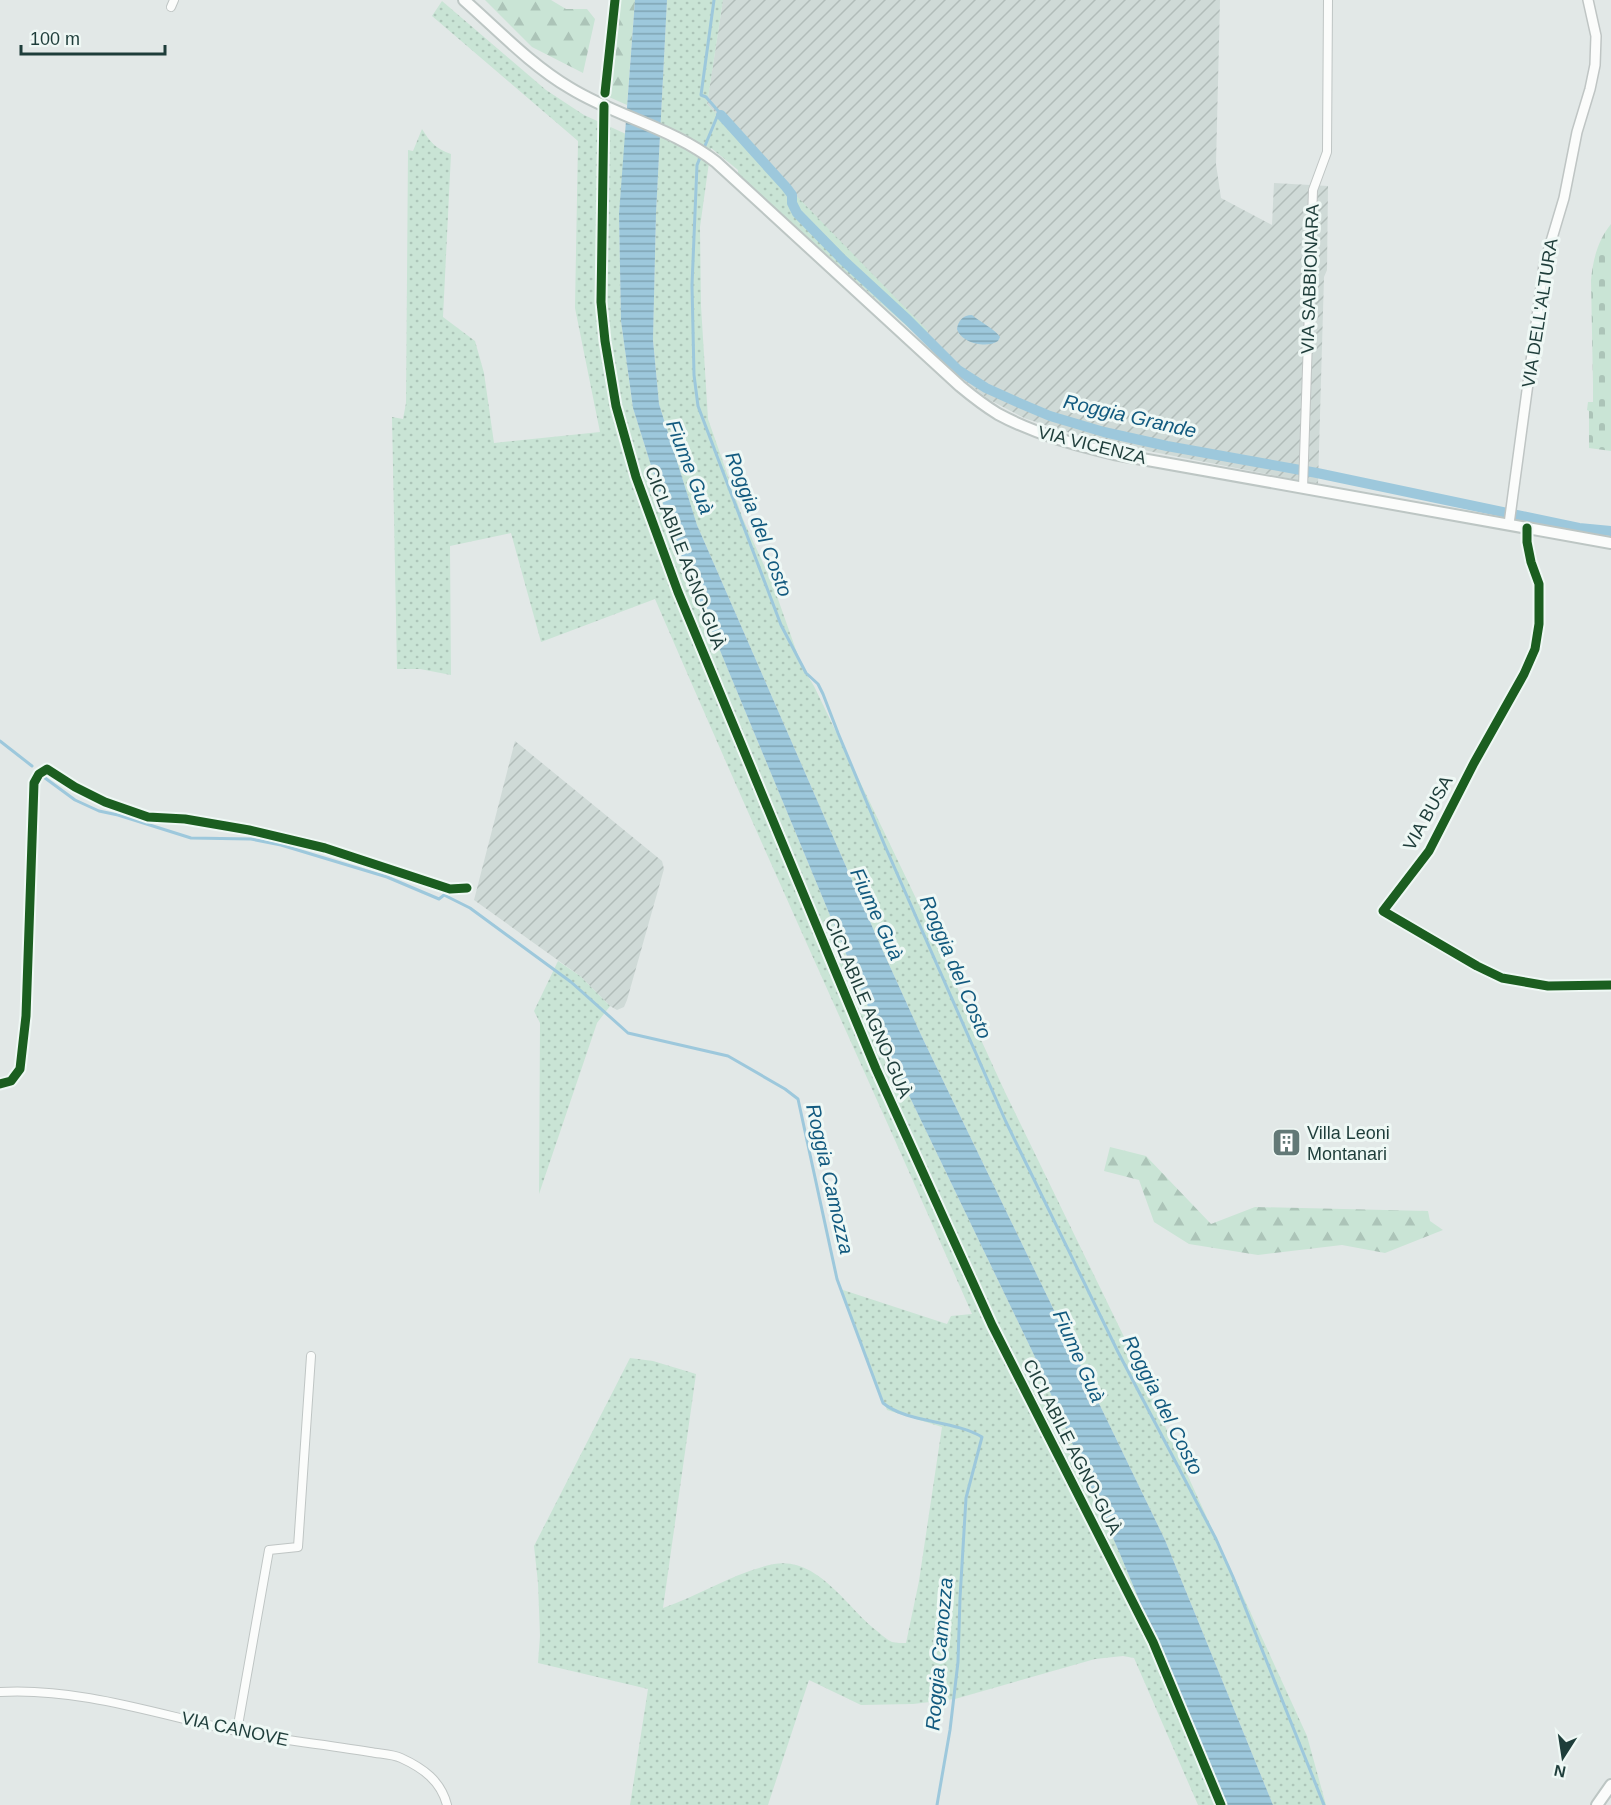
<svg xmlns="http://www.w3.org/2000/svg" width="1611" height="1805" font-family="Arial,sans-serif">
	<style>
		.industrial { fill: url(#industrial-furrows) }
		.grass { fill: url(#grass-dots) }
		.forest { fill: url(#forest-firs) }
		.cemetery { fill: url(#cemetery-stones) }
		.water { fill: url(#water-rules) }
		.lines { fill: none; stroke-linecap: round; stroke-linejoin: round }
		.stream { stroke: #9dc8dc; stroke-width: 3 }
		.canal { stroke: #9dc8dc; stroke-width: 10 }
		.minor-casing { stroke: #bfc5c4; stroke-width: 10 }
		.tertiary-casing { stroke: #bfc5c4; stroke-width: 12 }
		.secondary-casing { stroke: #bdc6c4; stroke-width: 14 }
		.minor { stroke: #fbfcfb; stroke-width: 8 }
		.tertiary { stroke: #fbfcfb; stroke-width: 9 }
		.secondary { stroke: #fbfcfb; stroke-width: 10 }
		.cycleway-casing { stroke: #eff8f5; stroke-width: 13 }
		.cycleway { stroke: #1b5e20; stroke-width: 9 }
		.labels { text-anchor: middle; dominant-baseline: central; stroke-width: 6; stroke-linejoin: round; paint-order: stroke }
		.street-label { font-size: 18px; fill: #1e3d3a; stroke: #eff8f5 }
		.poi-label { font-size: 18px; fill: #1e3d3a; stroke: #eff8f5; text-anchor: start }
		.water-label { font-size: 20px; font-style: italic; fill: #125a7f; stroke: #eff8f5 }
	</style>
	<defs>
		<pattern id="industrial-furrows" width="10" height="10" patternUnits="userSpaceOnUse" patternTransform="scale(1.5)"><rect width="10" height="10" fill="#cfdad7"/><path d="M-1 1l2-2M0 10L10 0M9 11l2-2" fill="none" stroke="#b1bcb9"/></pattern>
		<pattern id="grass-dots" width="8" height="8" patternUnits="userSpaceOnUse" patternTransform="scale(1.5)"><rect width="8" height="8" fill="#c9e4d5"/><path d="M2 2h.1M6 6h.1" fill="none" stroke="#acc4b8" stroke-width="1.8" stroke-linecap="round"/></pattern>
		<pattern id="forest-firs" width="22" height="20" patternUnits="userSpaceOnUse" patternTransform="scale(1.5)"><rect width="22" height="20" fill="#c9e4d5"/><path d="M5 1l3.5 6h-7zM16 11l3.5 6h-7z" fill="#acc4b8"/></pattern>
		<pattern id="cemetery-stones" width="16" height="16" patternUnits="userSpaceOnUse" patternTransform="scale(1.5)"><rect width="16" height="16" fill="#c9e4d5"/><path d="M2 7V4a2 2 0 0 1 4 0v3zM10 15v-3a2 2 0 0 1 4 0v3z" fill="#acc4b8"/></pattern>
		<pattern id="water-rules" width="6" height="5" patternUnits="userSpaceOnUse" patternTransform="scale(1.5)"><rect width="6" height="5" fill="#9dc8dc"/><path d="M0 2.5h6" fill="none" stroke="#7fa4b3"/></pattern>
	</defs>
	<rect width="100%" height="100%" fill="#e2e8e7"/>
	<path class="industrial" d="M723 0H1220L1216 164 1221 198 1272 225 1274 183 1328 186 1327 270 1324 277 1318 484 1107 443 1060 430 1024 418 988 399 964 380 920 338 928 332 707 104Z
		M515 741 662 861 664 869 627 1000 624 1007 617 1010 610 1006 580 976 474 900Z"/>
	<path class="grass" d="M667 0H723L707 104 928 331 920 338 738 176V170L711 148 700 227 701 306 708 419 743 519 773 585 802 667 814 686 923 913 1004 1090 1127 1343 1307 1736 1326 1805H1273L1165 1540 922 1037 882 949 697 525 659 404 653 339 656 213Z
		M442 1 546 90 584 115 626 134 619 214 621 321 633 408 675 542 878 1031 1034 1355 1120 1554 1224 1805H1198L1134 1658 1123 1656 1095 1659 955 1699 913 1704 861 1705 809 1680 768 1805H630L648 1689 538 1663 540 1636 538 1583 534 1546 630 1358 653 1361 696 1374 663 1608C700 1595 735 1572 774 1564 818 1556 847 1608 877 1631 882 1635 887 1640 892 1642 896 1643 902 1643 906 1643L919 1581 942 1427 887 1410 840 1289 947 1324 951 1316 972 1314C867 1075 758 839 655 599L541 642 511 533 450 546 451 675 420 669H397L392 417 403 419 406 403 408 150 413 151 422 129C430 142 436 149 451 154L443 317 475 341 484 373 494 443 600 432 575 308 578 141 432 16Z
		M558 961 580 976 610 1006 597 1023 539 1194 540 1023 534 1011Z"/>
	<path class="forest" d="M485 0H551L566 9H587L595 19 583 73 532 47Z
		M617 0H635L627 105 609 97Z
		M1110 1147 1146 1156 1211 1224 1255 1207 1428 1211 1430 1221 1443 1230 1385 1253 1342 1245 1258 1255 1189 1244 1154 1222 1139 1180 1104 1171Z"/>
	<path class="cemetery" d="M1611 224V451L1589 448V411L1587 410 1588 402H1593V385L1591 280C1593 259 1598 240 1611 224Z"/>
	<path class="water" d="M635 0H667L656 213 653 340 659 404 697 525 882 949 922 1037 1165 1540 1273 1805H1224L1120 1554 1034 1355 878 1031 675 542 633 408 621 321 619 214Z
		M972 315C979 321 996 330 1000 337L998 341C987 349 961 343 957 329 958 321 963 315 972 315Z"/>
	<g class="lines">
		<path class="stream" d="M714 0 701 95 706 97 719 112 697 165 692 285 694 375 698 406 781 625 806 673 818 684 823 694 838 733 885 846 1006 1122 1118 1352 1216 1539 1233 1577 1324 1805
			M0 741 32 766
			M45 778 75 800 99 811 118 815 191 838 251 839 281 845 387 877 439 899 444 895 470 908 571 982 628 1033 728 1056 785 1089 798 1099 837 1279 883 1403C907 1423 954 1420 982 1437L966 1498 960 1598 958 1662 950 1730 937 1805"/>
		<path class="canal" d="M721 115 786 187 792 195V203L797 213 843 260 908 320 958 370 986 388 1017 402 1050 416 1104 432 1167 446 1317 473 1579 528 1611 531"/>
		<defs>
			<path id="minor" d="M171 7 174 0
				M1303 488 1313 190 1327 152 1328 0
				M1527 528V542L1531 562 1539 584V624L1535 649 1524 674 1474 763 1429 851 1383 911 1477 966 1502 978 1548 986 1611 985
				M0 1084 11 1081 20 1069 26 1016 34 783 39 774 47 769 75 787 105 802 148 817 185 819 249 830 325 848 450 889 467 888
				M0 1692C90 1687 178 1722 266 1737 300 1742 335 1746 370 1752 380 1754 392 1754 401 1758 423 1768 441 1781 447 1805
				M237 1731 269 1550 298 1547 311 1356"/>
			<path id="tertiary" d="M1509 524 1544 265 1564 198 1577 132 1590 89 1595 65 1596 36 1588 0"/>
			<path id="secondary" d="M464 0C498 30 531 65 570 88 617 117 673 128 716 162L960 386C972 396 985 406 998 414 1035 434 1074 444 1114 454L1611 543
				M1597 1805 1611 1785"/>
		</defs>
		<use href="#minor" class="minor-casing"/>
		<use href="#tertiary" class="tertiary-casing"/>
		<use href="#secondary" class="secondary-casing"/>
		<use href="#minor" class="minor"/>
		<use href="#tertiary" class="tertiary"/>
		<use href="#secondary" class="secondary"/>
		<defs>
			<path id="cycleway" d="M605 93 615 0
				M604 106 601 302 605 341 616 406 636 477 678 592 876 1069 992 1325 1153 1642 1221 1805
				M1527 528V542L1531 562 1539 584V624L1535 649 1524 674 1474 763 1429 851 1383 911 1477 966 1502 978 1548 986 1611 985
				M0 1084 11 1081 20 1069 26 1016 34 783 39 774 47 769 75 787 105 802 148 817 185 819 249 830 325 848 450 889 467 888"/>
		</defs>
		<use href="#cycleway" class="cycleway-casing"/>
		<use href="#cycleway" class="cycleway"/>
	</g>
	<defs>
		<symbol id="building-square" viewBox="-11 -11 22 22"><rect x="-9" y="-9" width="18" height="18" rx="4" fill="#637977" stroke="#eff8f5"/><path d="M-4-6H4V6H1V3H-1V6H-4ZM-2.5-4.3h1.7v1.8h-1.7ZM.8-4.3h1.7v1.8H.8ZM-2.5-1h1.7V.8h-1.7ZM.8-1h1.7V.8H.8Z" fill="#fff"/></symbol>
	</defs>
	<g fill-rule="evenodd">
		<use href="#building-square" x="1270" y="1126" width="33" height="33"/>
	</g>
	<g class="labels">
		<g class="street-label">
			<text transform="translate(1310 279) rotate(-88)">VIA SABBIONARA</text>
			<text transform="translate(1540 313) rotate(-81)">VIA DELL'ALTURA</text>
			<text transform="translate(1092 445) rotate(14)">VIA VICENZA</text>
			<text transform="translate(685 558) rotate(69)">CICLABILE AGNO-GUÀ</text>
			<text transform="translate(1428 813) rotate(-61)">VIA BUSA</text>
			<text transform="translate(868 1008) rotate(67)">CICLABILE AGNO-GUÀ</text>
			<text transform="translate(1072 1447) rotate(63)">CICLABILE AGNO-GUÀ</text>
			<text transform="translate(235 1729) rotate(12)">VIA CANOVE</text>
		</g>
		<g class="poi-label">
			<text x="1307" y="1133">Villa Leoni<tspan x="1307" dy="21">Montanari</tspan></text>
		</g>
		<g class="water-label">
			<text transform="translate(1130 416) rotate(13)">Roggia Grande</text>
			<text transform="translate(690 467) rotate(69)">Fiume Guà</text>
			<text transform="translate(759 524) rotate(69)">Roggia del Costo</text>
			<text transform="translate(877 914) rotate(65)">Fiume Guà</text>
			<text transform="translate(956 967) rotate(67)">Roggia del Costo</text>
			<text transform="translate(830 1179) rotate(77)">Roggia Camozza</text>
			<text transform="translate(1079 1356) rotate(66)">Fiume Guà</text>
			<text transform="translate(1163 1405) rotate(63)">Roggia del Costo</text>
			<text transform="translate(939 1654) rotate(-85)">Roggia Camozza</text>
		</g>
	</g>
	<g transform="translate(1563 1757) rotate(192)" stroke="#eff8f5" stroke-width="4.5" paint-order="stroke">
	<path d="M0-4.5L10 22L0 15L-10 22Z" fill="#1e3d3a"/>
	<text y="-9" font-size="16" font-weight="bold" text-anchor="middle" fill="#1e3d3a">N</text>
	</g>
	<path d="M21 45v9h144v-9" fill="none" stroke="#1e3d3a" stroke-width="3"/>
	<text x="30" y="45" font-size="18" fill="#1e3d3a" stroke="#eff8f5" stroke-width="4.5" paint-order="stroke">100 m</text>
</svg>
